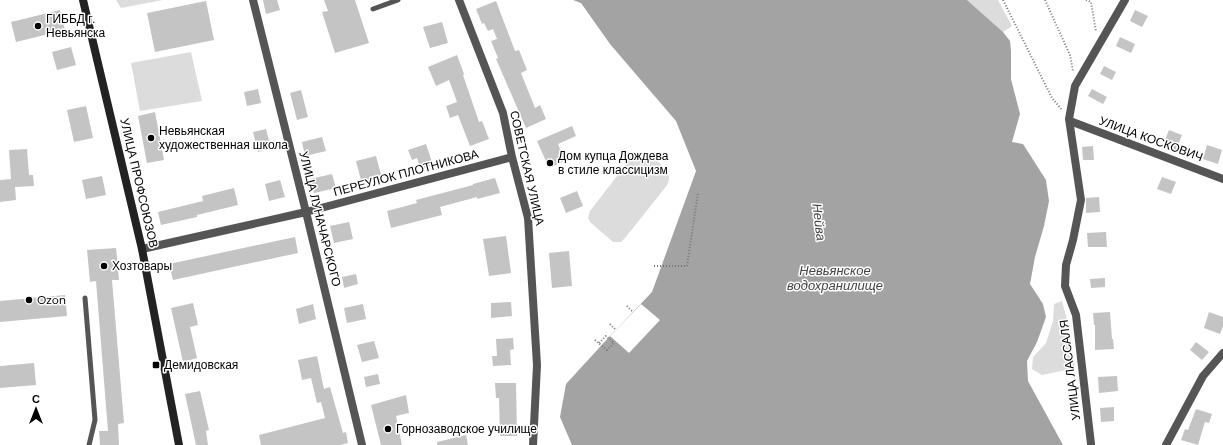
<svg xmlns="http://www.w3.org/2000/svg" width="1223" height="445" font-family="'DM Sans',sans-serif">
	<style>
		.green { fill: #dcdcdc }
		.water { fill: #a3a3a3 }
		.pier { fill: #fff }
		.building { fill: #c4c4c4 }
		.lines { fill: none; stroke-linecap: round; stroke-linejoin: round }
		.path { stroke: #777; stroke-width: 2; stroke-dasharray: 1 2; stroke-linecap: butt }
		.lane { stroke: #555; stroke-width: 5 }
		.street { stroke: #555; stroke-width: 8 }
		.secondary { stroke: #222; stroke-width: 8 }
		.poi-dot { fill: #000; stroke: #fff; stroke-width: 1.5 }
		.labels { text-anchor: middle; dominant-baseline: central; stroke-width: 3; stroke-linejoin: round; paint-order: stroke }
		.poi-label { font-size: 12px; fill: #000; stroke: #fff; text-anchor: start }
		.street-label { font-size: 12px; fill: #000; stroke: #fff }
		.water-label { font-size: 13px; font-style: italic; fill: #444; stroke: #fff }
	</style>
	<rect width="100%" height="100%" fill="#fff"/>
	<path class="green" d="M116 0H163L121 8Z
		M967 0H998L1012 26 1003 32Z
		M191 52 202 101 140 111 131 63Z
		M641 152C650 155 670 168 669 178 669 180 668 182 668 184L625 238 621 242H613L590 222 588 218 590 211 631 158 635 154Z
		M1062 301 1068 323 1075 368 1042 375 1032 369 1033 357 1046 343 1053 321 1054 304Z"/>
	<path class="water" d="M573 0H967L1003 32 1010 41 1011 51V79L1020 114 1012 142 1023 144 1046 180 1049 201 1044 226 1035 257 1030 284 1043 304 1046 317 1037 342 1027 361 1028 381 1063 445H572L560 417 566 384 610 336 652 292 696 171 676 121 610 44 581 3Z"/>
	<path class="pier" d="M641 304 660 320 629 353 610 336Z"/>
	<path class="building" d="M263 0H277L280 10 266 14Z
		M324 0H355L369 43 335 53 322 12 328 11Z
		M206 1 214 40 155 52 147 13Z
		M496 1 515 51 519 50 527 70 521 73 535 108 540 105 546 119 526 128 496 59 498 58 491 41 497 39 493 29 488 31 484 23 482 24 476 9Z
		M60 10 65 30 16 42 11 22Z
		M1135 10 1148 16 1142 27 1130 21Z
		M442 22 448 43 430 48 423 27Z
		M1120 37 1135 44 1131 53 1116 46Z
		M71 47 76 65 57 70 52 52Z
		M457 55 464 74 463 75 479 122 482 121 489 139 470 146 458 115 450 118 446 106 457 102 449 80 436 86 428 67Z
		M1104 66 1116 72 1112 80 1100 74Z
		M258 89 261 103 247 106 244 92Z
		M1092 89 1107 97 1103 104 1088 96Z
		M301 90 308 117 297 120 290 93Z
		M86 106 93 138 74 142 67 110Z
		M155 112 164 160 147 163 138 116Z
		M572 126 576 136 558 144 565 161 549 168 537 141Z
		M266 129 271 148 258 152 253 132Z
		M1169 130 1182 135 1176 150 1163 145Z
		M322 137 326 151 305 156 302 142Z
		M426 144 433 165 421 169 417 158 412 160 408 150Z
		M1207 145 1222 150 1218 164 1203 159Z
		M1093 146 1094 160H1083L1082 147Z
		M27 149 29 175H33L34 186 15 187 16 200 0 202V180L11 179 9 150Z
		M376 156 382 178 362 184 356 161Z
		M332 174 336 188 314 193 310 179Z
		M102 176 106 195 86 199 82 180Z
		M1162 177 1176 182 1171 194 1157 189Z
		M495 178 500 193 477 199V197L440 207 442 215 391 228 387 211 417 203 416 200 473 185V184Z
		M280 180 285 197 269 201 265 184Z
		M234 188 238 205 197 215V217L161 225 158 212 203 201 202 196Z
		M577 191 583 206 566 213 560 198Z
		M1099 197 1100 212 1086 213V198Z
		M349 222 353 239 334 243 330 226Z
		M1106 232 1107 247H1088L1087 233Z
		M506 236 511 273 489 276 483 239Z
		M295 237 298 253 173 280 169 264Z
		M116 248 119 280H112L124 423 118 424 119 445H100L99 431H108L96 281 90 282 87 250Z
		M569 251 572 286 552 288 549 253Z
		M356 274 358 284 344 288 342 277Z
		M1105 278V287L1091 288 1090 279Z
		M65 295 67 316 0 322V301Z
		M511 302 512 316 491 318V303Z
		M193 303 198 325 190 327 197 358 183 362 171 308Z
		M313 304 316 319 299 324 296 309Z
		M363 304 366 319 347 323 344 308Z
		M1110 312 1112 339H1113L1114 349 1095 350V325H1094L1093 313Z
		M1209 312 1223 317V326L1220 334 1204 328Z
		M513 338 514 349 510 350 511 365 493 366 492 356H497L496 339Z
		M374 341 379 358 362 362 357 345Z
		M1196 342 1209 352 1202 360 1190 350Z
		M317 356 324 389 330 387 343 433 346 432 348 443 340 445H261L259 435 325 418 321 402 317 403 311 378 302 380 298 360Z
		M34 363 36 385 0 388V366Z
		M378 374 380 384 366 387 364 377Z
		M1117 376 1118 391 1099 393 1098 377Z
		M495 383H516L517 436H500L499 398H496Z
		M200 391 209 430 206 431 208 445H196L185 394Z
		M406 395 409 413 396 416 402 445H381L371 405Z
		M1114 407V421L1101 422 1100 408Z
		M1196 409 1212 414 1209 423 1205 422 1198 445 1181 440 1185 429 1188 430Z
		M466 435 468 445H437V442Z"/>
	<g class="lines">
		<path class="path" d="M1003 0 1052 98 1062 110
			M1045 0 1070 55 1073 71
			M1086 0 1091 2 1096 32
			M654 266H687L698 193
			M627 306 633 312
			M610 324 616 330
			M595 340 607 350 614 343 606 336 599 343"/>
		<path class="lane" d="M373 9 398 0
			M85 298 95 420 89 445"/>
		<path class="street" d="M253 0 306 212 362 445
			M459 0 503 113 512 157 528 218 537 365 533 445
			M1070 121 1223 179
			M142 249 306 212 512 157
			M1091 444 1076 315 1065 286 1066 265 1073 240 1081 200 1069 119 1075 86 1125 0
			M1166 445 1203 376 1223 353"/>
		<path class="secondary" d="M83 0 142 249 179 445"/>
	</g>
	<g class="poi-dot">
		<circle cx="38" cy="26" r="4"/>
		<circle cx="151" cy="138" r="4"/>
		<circle cx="550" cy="163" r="4"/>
		<circle cx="104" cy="266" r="4"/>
		<circle cx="29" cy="300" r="4"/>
		<rect x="152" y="361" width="8" height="8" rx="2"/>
		<circle cx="388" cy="429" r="4"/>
	</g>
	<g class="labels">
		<g class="poi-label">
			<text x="46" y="19">ГИББД г.<tspan x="46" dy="14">Невьянска</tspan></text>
			<text x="159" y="131">Невьянская<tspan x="159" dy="14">художественная школа</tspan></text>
			<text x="558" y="156">Дом купца Дождева<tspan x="558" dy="14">в стиле классицизм</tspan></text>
			<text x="112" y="266">Хозтовары</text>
			<text x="37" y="300">Ozon</text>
			<text x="164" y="365">Демидовская</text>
			<text x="396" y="429">Горнозаводское училище</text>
		</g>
		<g class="street-label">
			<text transform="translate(1151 139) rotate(20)">УЛИЦА КОСКОВИЧ</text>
			<text transform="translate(527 168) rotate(77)">СОВЕТСКАЯ УЛИЦА</text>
			<text transform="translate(406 173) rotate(-15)">ПЕРЕУЛОК ПЛОТНИКОВА</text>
			<text transform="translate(139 183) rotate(77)">УЛИЦА ПРОФСОЮЗОВ</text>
			<text transform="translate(320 219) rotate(76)">УЛИЦА ЛУНАЧАРСКОГО</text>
			<text transform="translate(1070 370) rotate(-97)">УЛИЦА ЛАССАЛЯ</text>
		</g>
		<g class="water-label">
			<text transform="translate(819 222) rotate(83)">Нейва</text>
			<text x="835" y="270">Невьянское<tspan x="835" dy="15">водохранилище</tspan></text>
		</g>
	</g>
	<g transform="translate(36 409)" stroke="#ffffff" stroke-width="3" paint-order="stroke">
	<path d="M0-3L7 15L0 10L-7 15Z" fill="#000000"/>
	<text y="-6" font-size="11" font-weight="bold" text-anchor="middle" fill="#000000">С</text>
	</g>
</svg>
